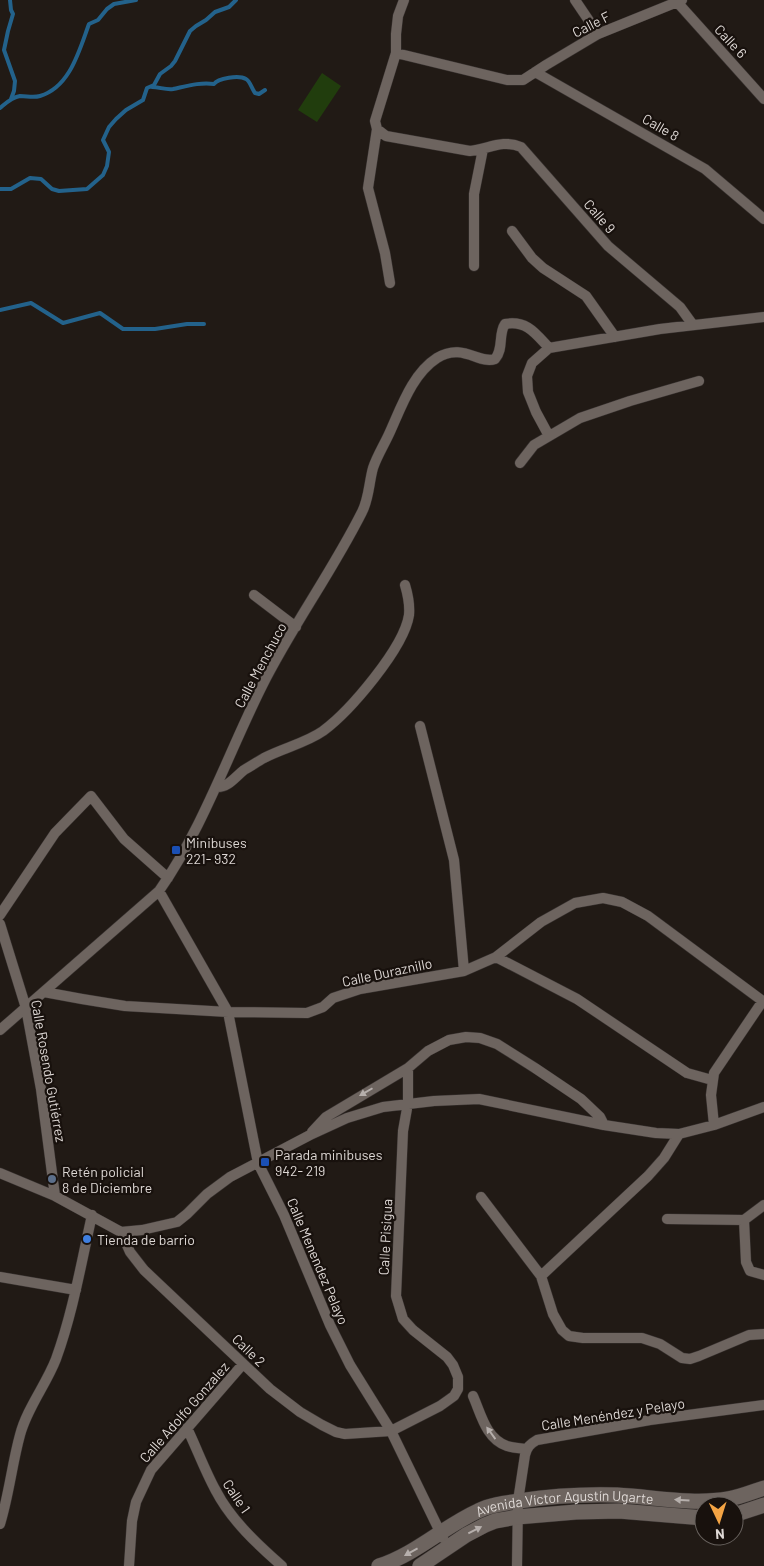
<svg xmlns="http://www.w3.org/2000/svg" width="764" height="1566" font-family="Barlow,sans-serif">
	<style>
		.grass { fill: #213d0d }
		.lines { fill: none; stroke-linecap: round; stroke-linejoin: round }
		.stream { stroke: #23628b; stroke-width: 4 }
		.street-casing { stroke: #393331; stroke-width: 11 }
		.secondary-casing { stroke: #393331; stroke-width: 16 }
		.street { stroke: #6d645f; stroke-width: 10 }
		.secondary { stroke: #6d645f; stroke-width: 15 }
		.oneway { fill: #b6afac }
		.transit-dot { fill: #1a4fb4; stroke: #18110d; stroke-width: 2 }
		.service-dot { fill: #5c6f8a; stroke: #18110d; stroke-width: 2 }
		.shop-dot { fill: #3f7fe0; stroke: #18110d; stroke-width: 2 }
		.labels { text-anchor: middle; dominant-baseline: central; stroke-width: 4.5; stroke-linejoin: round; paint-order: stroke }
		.street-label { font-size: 14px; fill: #ded8d5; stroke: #18110d }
		.poi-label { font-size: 14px; fill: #ded8d5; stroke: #18110d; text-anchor: start }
	</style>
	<rect width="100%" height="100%" fill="#211a15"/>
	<path class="grass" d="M322 73 341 86 317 122 298 110Z"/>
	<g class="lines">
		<path class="stream" d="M10 0 11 10 13 14 8 31 4 50 15 81 14 91 11 99
			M152 87C159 87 166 90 173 89 187 86 200 82 214 84 218 78 239 75 246 79 250 81 252 89 255 93L259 94 265 90
			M0 108C6 103 12 97 20 96 27 96 33 98 40 96 70 87 79 51 89 24L98 20 107 9 114 4 136 0
			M0 189H11L30 178 41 179 52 189 59 191 87 189 103 175 107 166 109 152 103 140 109 127 116 119 126 110 143 100 147 88 154 85 160 74 171 66 175 61 190 31 196 26 206 20 215 12 229 7 236 0
			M0 310 31 303 63 323 100 313 123 329H155L187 324H204"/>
		<defs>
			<path id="street" d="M575 0 598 34
				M677 2 764 99
				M396 53 507 80H523L546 65 598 34 682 0
				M535 72 705 169 764 219
				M377 129 386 136 470 151C489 149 502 139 521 147L608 246 680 307 693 325
				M512 231 532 258 543 268 586 296 615 337
				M474 266V194L483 149
				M390 283 385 253 368 188 377 129 375 121 396 53V34L398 16 404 0
				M549 436 536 412 528 392 527 376 532 363 549 348 660 329 764 317
				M520 463 534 445 580 418 630 401 699 381
				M254 595 296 627
				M420 726 454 860 464 971
				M216 787C228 788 235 777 244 770 251 766 257 762 264 758 283 748 306 743 323 731 350 711 404 648 409 615 410 604 408 595 405 585
				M159 891 228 1012 258 1163 284 1215 330 1325 350 1365 391 1431 443 1538
				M0 915 55 833 91 796 124 839 168 878
				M0 924 26 1008 41 1089 55 1196
				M496 957 577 999 687 1073 712 1080
				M44 992 82 999 125 1006 228 1012 307 1013 323 1007 333 998 360 989 464 971 496 957 541 922 575 903 603 898 622 902 648 916 764 1002
				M0 1030 159 891C203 828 228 754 262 686 292 626 332 572 362 512 369 499 369 482 373 468 377 456 384 445 389 434 401 408 412 374 437 358 463 342 479 365 495 359 504 349 498 334 505 324 527 320 536 334 549 348
				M714 1125 711 1095 714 1073 762 1002
				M312 1132 326 1117 408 1068 428 1051 449 1040 466 1037 480 1038 497 1044 535 1068 581 1099 600 1117 604 1125
				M0 1173 55 1196 121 1232 142 1230 177 1222 187 1214 207 1194 230 1177 310 1135 347 1118 383 1107 434 1101 479 1099 604 1125 656 1133 679 1134 714 1125 764 1107
				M481 1197 541 1276 553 1314 562 1330 569 1336 583 1338H642L660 1344 682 1358 690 1359 699 1356 749 1335 764 1334
				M667 1219 744 1220 764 1205
				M744 1220 746 1262 750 1271 764 1275
				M121 1232 130 1252 144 1270 270 1389 300 1412 322 1425 336 1432 345 1434 391 1431 440 1406 454 1396 458 1389V1377L453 1365 447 1357 413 1330 403 1319 396 1296 403 1131 408 1103V1068
				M541 1276 648 1176 664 1158 679 1134
				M0 1277 76 1290
				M473 1396C481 1414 486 1439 507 1446 513 1448 520 1448 526 1449
				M187 1428C197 1449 205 1471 216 1491 231 1520 258 1545 282 1566
				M0 1524C9 1495 12 1464 20 1435 27 1408 46 1385 56 1359 73 1312 81 1264 92 1215
				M129 1566 132 1521 136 1502 151 1470 243 1364
				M517 1566 518 1501 525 1455C527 1447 530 1444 537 1440L650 1420 764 1405"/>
			<g id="secondary">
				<path d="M734 1515 764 1505"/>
				<path id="s1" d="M379 1566C416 1554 443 1527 478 1511 490 1505 505 1503 519 1501 551 1496 585 1494 617 1495 654 1497 692 1505 728 1499 740 1497 752 1492 764 1488"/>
				<path d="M420 1566 466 1535 485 1525 495 1521 517 1517 576 1512 619 1511 704 1518"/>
			</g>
		</defs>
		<use href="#street" class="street-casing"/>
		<use href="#secondary" class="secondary-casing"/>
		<use href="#street" class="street"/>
		<use href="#secondary" class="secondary"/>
	</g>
	<defs><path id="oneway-solid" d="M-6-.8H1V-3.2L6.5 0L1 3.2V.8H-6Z" transform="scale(1.25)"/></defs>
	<g class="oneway">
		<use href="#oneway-solid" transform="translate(366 1092) rotate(150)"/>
		<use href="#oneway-solid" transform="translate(491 1433) rotate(-126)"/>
		<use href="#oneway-solid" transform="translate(682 1500) rotate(-176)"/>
		<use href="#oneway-solid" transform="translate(475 1530) rotate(-27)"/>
		<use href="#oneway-solid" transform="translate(411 1552) rotate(151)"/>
	</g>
	<g class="transit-dot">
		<rect x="171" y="845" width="10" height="10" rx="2.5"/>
		<rect x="260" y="1157" width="10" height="10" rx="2.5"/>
	</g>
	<circle class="service-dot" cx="52" cy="1179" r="5"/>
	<circle class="shop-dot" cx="87" cy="1239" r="5"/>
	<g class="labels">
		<g class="street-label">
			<text transform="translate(591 24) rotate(-27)">Calle F</text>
			<text transform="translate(731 41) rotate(47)">Calle 6</text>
			<text transform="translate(661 127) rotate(30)">Calle 8</text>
			<text transform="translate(600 216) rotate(49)">Calle 9</text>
			<text transform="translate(260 665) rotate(-62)">Calle Menchuco</text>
			<text transform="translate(387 972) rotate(-12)">Calle Duraznillo</text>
			<text transform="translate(49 1071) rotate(80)">Calle Rosendo Gutiérrez</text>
			<text transform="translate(385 1237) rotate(-87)">Calle Pisigua</text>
			<text transform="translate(318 1261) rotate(67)">Calle Menendez Pelayo</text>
			<text transform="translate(249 1350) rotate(44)">Calle 2</text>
			<text transform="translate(184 1412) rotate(-49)">Calle Adolfo Gonzalez</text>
			<text transform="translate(613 1414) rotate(-9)">Calle Menéndez y Pelayo</text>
			<text transform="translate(237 1496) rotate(56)">Calle 1</text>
			<text stroke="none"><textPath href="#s1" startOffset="201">Avenida Víctor Agustín Ugarte</textPath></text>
		</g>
		<g class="poi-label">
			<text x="186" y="842">Minibuses<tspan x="186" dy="16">221- 932</tspan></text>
			<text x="275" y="1154">Parada minibuses<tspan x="275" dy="16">942- 219</tspan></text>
			<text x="62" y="1171">Retén policial<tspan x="62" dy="16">8 de Diciembre</tspan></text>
			<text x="97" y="1239">Tienda de barrio</text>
		</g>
	</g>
	<g transform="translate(719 1521) rotate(176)"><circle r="24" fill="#18110d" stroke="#67615d"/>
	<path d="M0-4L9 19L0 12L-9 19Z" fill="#f4a444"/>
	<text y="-8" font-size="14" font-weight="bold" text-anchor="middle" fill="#ded8d5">N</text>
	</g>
</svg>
